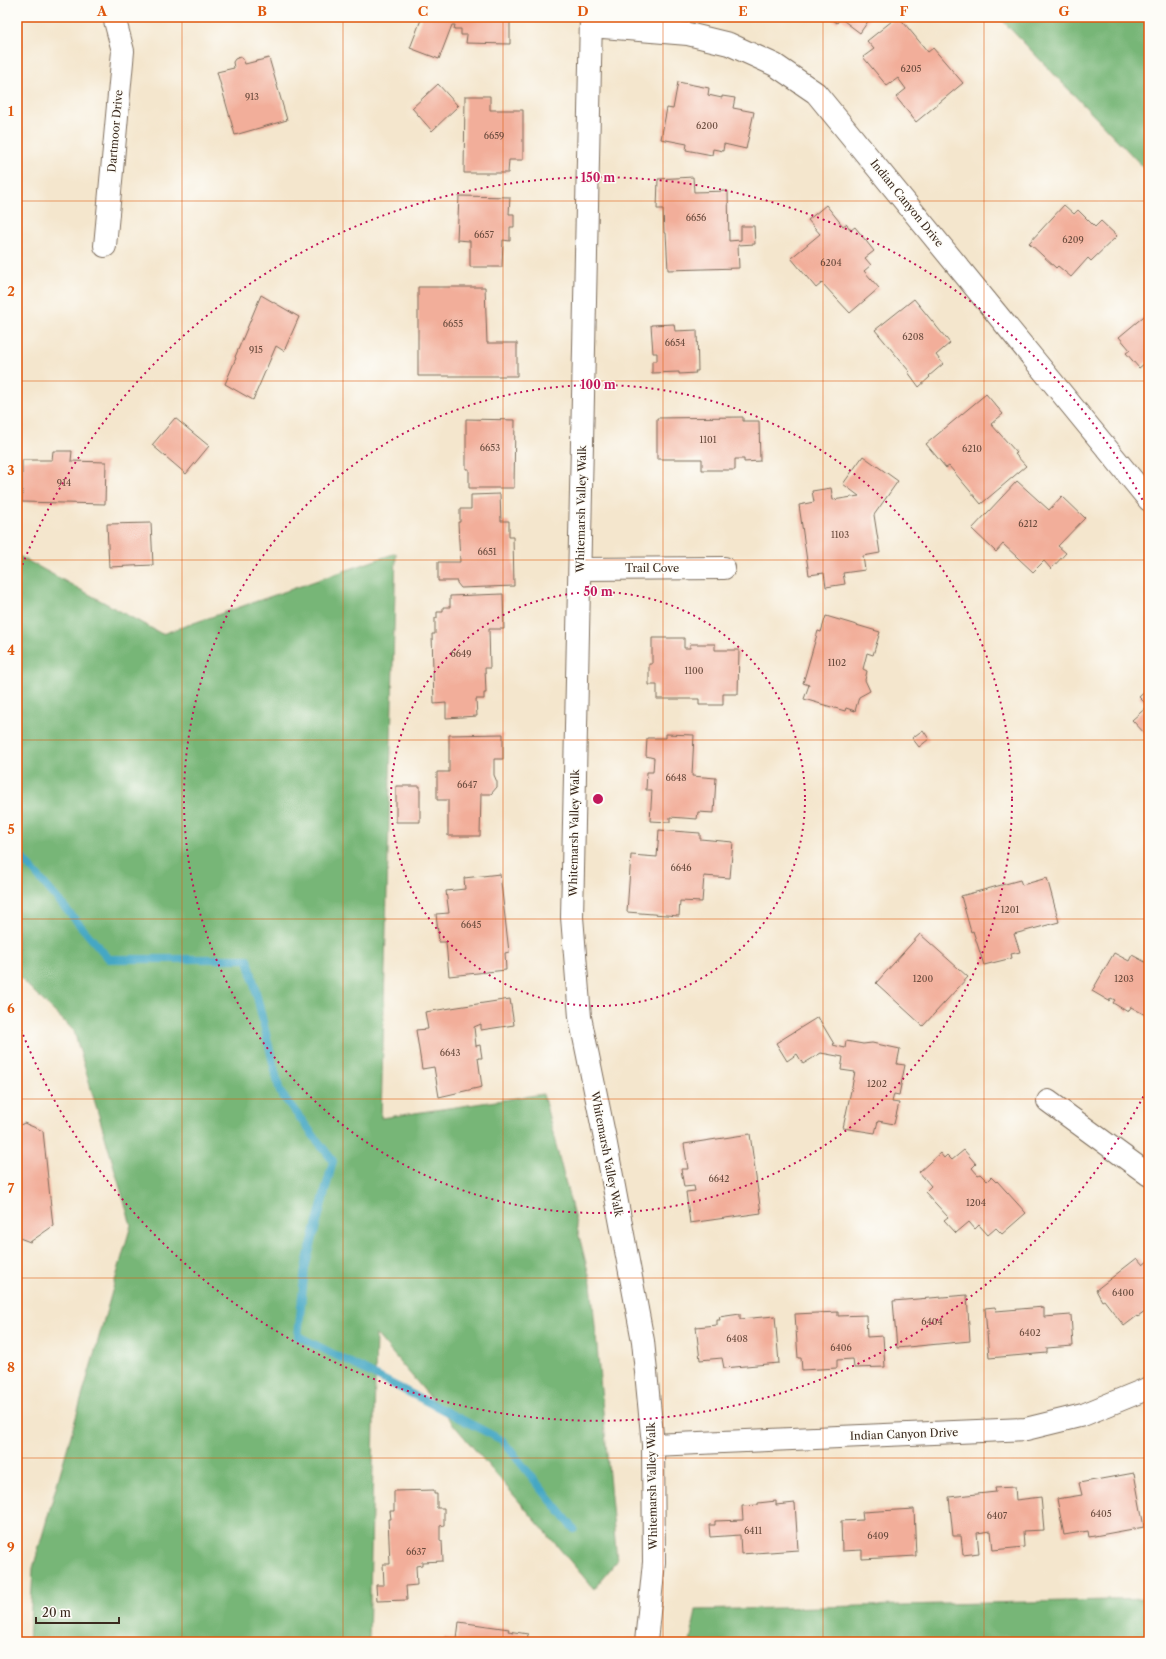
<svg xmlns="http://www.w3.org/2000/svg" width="1166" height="1659" font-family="'Libre Caslon Text',serif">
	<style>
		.forest { fill: #77b677; stroke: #59704a }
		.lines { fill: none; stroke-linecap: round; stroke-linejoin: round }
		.stream { stroke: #45a7c4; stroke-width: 8 }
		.building { fill: #f2ae9a }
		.street-casing { stroke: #7c6c5b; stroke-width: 24 }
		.street { stroke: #fff; stroke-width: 22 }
		.grid { fill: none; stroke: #df570d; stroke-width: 1; stroke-opacity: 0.55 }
		.ring { fill: none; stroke: #c2185b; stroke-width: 2; stroke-dasharray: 2 4 }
		.labels { text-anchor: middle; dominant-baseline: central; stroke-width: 3; stroke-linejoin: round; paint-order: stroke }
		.number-label { font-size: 9px; fill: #694b3d }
		.street-label { font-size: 11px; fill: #3b2a1e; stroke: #fdfcf7 }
		.centre { fill: #c2185b; stroke: #fdfcf7; stroke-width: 2 }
		.ring-label { font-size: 12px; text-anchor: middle; font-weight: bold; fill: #c2185b; stroke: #fdfcf7; stroke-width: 3; stroke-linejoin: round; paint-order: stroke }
		.neatline { fill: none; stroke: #df570d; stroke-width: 1.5 }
		.grid-label { font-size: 13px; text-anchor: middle; font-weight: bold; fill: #df570d }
	</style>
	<rect width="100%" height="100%" fill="#fdfcf7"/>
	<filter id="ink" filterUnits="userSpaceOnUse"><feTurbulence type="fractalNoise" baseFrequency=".025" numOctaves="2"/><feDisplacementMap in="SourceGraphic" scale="8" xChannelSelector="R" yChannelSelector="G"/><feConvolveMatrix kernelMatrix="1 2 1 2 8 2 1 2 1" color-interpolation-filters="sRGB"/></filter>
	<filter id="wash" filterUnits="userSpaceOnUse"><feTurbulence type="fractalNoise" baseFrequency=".012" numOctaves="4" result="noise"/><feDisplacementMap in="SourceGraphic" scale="16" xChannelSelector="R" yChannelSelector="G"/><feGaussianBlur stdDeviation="0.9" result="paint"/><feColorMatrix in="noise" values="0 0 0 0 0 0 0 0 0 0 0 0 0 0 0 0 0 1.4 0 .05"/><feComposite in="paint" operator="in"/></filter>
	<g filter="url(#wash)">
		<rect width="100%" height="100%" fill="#f4e6cd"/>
		<path class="forest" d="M999 17H1149V173Z
			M396 553 381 1118 543 1094 591 1283 617 1561 594 1589 376 1334 369 1642H29L33 1568 131 1225 74 1031 17 975V555L162 634Z
			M1149 1599V1642H690L696 1610Z"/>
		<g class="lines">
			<path class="stream" d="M17 852 109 959H248L280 1092 333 1161 305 1268 298 1336 502 1440 574 1529"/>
		</g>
		<g id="blocks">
			<path class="building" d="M422 17H510V44L466 43 467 35H461V29H454L455 25H452L439 59 410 48Z
				M829 17H871L860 33 840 18 837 23Z
				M897 17H899L928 52 933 48 963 83 916 122 896 97 906 89 898 78 887 86 863 57 874 49 867 41Z
				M240 57 243 59 245 64 269 58 287 120 235 135 217 72 234 68 233 62 235 59Z
				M678 82 709 88 708 95 722 98V96L735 98 733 108 754 112 746 149 724 144 723 151 713 149 712 155 686 150 687 144 661 139 667 108 673 109Z
				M438 84 458 106 432 131 412 108Z
				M465 96H490V110H523V160H509L508 173H464Z
				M693 177 694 192 728 191 729 241 741 240V226H754L755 244 738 245 739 268 668 270 666 233H664L663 209H657L658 179Z
				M459 196 510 197 509 214H514V227H510V241L503 240 502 267H470V241L457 240Z
				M826 205 843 226 846 224 851 230 855 227 874 251 865 258 871 265 864 271 879 288 850 313 822 283 816 288 791 258 820 234 808 220Z
				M1064 205 1074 214 1078 210 1095 227 1101 221 1117 236 1091 261 1088 258 1071 277 1058 266 1056 268 1029 243Z
				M418 287H485L487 343H517V376H418Z
				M261 295 299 317 284 351 276 346 253 400 225 384 236 358 235 357Z
				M914 299 950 343 936 355 943 364 929 376 930 377 919 387 908 372 909 371 875 330Z
				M1149 312V360L1139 368 1126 353 1130 350 1119 337Z
				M674 324 675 331 697 330 698 371H695L696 373 679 374V372L652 373V361H657V353H653L651 325Z
				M986 394 1003 414 991 424 1017 453 1015 454 1026 466 981 504 949 466 946 468 926 444Z
				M743 417V421H759L760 461 744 462V459H735V470H702V459H657V418Z
				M175 418 209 446 186 474 152 445Z
				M466 419 515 420 514 488H469V469H466Z
				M53 451H72L71 461 106 462 105 504 22 502V460H52Z
				M863 456 898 481 874 515 880 553 863 556 865 570 843 573 845 584 826 587 824 573 809 575 799 505 814 502 812 491 831 488 833 500 859 496 843 484Z
				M1017 481 1049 510 1062 496 1085 518 1058 546 1066 553 1051 569 1044 561 1033 572 1003 544 996 552 972 529Z
				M500 494 501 521H509V537H513L514 586 461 588 457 583V581H438V562H460L458 522H460V509H471V495Z
				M151 523 153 565 109 567 107 524Z
				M503 594 504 629H489L490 668H485L486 693H484V699H476L477 716 446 718V703L434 704 432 634H435V618H437V612H443V607H450V596Z
				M826 616 880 632 873 655 867 653 863 669 867 671 865 680 870 691 859 697 855 711 846 708 845 711 804 699 809 685 803 683 818 631 821 632Z
				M652 638H684V648H690V644H715V650H739L738 694H723V705H699V699H657V685H649V664H652Z
				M1149 688V738L1132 720 1148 706 1139 697Z
				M923 730 929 739 919 747 912 738Z
				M503 734V759H494V775L497 782V787L491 794H481L480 836H448V800H437V772H449V735Z
				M666 734 694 735 692 776 716 778 714 813 698 812 697 819 670 817V822L650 821 652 790H646L647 772H653L654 758 646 756 647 738H666Z
				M396 786H420V822H396Z
				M659 830 700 833V839L733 842 730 878 704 876 702 902 680 901 679 916 627 912 631 855 657 857Z
				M500 874 509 952 505 953 506 970 449 976 446 942H439L436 914 449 913 446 891 465 889 464 878Z
				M1047 878 1059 922 1014 934 1020 952 1011 954 1012 958 984 965 973 931 971 932 961 896 1020 880 1022 885Z
				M920 934 968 977 923 1026 876 983Z
				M1114 953 1129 961 1132 955 1149 964V1017L1131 1007 1128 1012 1113 1003 1115 1000 1111 998 1109 1001 1092 991Z
				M510 999 514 1025 481 1030V1024L474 1027 476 1046 480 1045 482 1058H478L482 1087 439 1097 434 1067 422 1069 416 1030 428 1029 425 1012Z
				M818 1017 834 1044 833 1045 845 1048 846 1041 863 1044 872 1043 900 1049 897 1064 905 1065 899 1095 894 1094 892 1102 899 1103 894 1124 878 1121 875 1133 843 1128 855 1072 841 1070 843 1057 821 1053 803 1064 797 1054 787 1061 776 1043Z
				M24 1123 43 1131 53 1226 30 1242 17 1237V1127Z
				M750 1134 761 1213 690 1223 686 1192 695 1191 694 1186 684 1187 681 1169H688L684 1144Z
				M964 1150 976 1164 972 1168 978 1175 980 1174 987 1181 991 1177 996 1182 997 1181 1026 1213 1002 1234 996 1228 988 1235 979 1225 975 1229 969 1222 956 1233 944 1220 948 1217 925 1192 931 1186 919 1172 940 1153 944 1158 947 1155 952 1160Z
				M1137 1258 1143 1265 1149 1260V1309L1138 1317 1137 1316 1124 1326 1104 1300 1102 1301 1096 1290Z
				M967 1295 970 1341 897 1348 893 1301Z
				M995 1307 996 1311 1044 1307V1317L1071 1315 1073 1346 1047 1348V1353L989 1358 985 1308Z
				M838 1312V1316L866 1315 867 1337 883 1336 885 1367 854 1368 853 1359 837 1360V1368L802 1370 801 1358H798L795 1314Z
				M740 1314V1319L775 1316 779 1363 724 1368 722 1358 700 1360 696 1327 717 1325V1320H720L719 1317Z
				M1134 1473 1144 1527 1089 1537 1088 1531 1064 1535 1057 1499 1082 1495 1079 1483Z
				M1015 1487 1016 1500 1041 1497 1044 1530 1023 1531 1024 1547 993 1550 991 1531 977 1533 979 1553 963 1555 961 1536H953L949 1497 996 1492 995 1488Z
				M434 1490V1494H437V1508H444V1525L440 1526V1541H442L443 1561 422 1562V1565L416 1566 417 1585 406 1586 407 1600 377 1601 376 1585H384L383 1564H390L388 1519H391L390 1511H394V1491Z
				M776 1501V1505L795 1503 798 1550 741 1554 740 1535 710 1537 709 1525H715V1521L743 1520 742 1506 758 1505V1503Z
				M914 1509 916 1556 862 1559V1550L842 1551 841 1521 863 1520 862 1512Z
				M459 1622 509 1629 508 1631 528 1634 527 1642H444V1637L457 1639Z"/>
		</g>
	</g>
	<g filter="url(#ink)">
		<use href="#blocks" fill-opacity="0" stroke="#7c6c5b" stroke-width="1"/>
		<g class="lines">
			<defs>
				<path id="street" d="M591 17 572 917 580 1017 605 1139 643 1341 653 1445 654 1562 646 1642
					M591 26 688 34 729 44 775 65 816 93 1149 500
					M105 246 123 51 114 17
					M580 569 724 568
					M1048 1101 1149 1175
					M653 1445 1026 1429 1083 1415 1149 1388"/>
			</defs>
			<use href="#street" class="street-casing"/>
			<use href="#street" class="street"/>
		</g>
	</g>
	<path class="grid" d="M182 17V1642M343 17V1642M503 17V1642M663 17V1642M823 17V1642M984 17V1642M17 201H1149M17 381H1149M17 560H1149M17 740H1149M17 919H1149M17 1099H1149M17 1278H1149M17 1458H1149"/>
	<g class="ring">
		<circle cx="598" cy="799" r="207"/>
		<circle cx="598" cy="799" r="414"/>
		<path d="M1149 1086A621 621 0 0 1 18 1022M18 576A621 621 0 0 1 1149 512"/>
	</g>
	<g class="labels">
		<g class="number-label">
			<text x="911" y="68">6205</text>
			<text x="252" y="96">913</text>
			<text x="707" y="125">6200</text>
			<text x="494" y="135">6659</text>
			<text x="696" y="217">6656</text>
			<text x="484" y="234">6657</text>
			<text x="1073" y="239">6209</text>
			<text x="831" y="262">6204</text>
			<text x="453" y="323">6655</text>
			<text x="913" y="336">6208</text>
			<text x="675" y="342">6654</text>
			<text x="256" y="349">915</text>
			<text x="708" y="439">1101</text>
			<text x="490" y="447">6653</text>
			<text x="972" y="448">6210</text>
			<text x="64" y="482">914</text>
			<text x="1028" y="523">6212</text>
			<text x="840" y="534">1103</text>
			<text x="487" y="551">6651</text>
			<text x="461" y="653">6649</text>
			<text x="837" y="662">1102</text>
			<text x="694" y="670">1100</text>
			<text x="676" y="777">6648</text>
			<text x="467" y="784">6647</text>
			<text x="681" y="867">6646</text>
			<text x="1010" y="909">1201</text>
			<text x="471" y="924">6645</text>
			<text x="923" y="978">1200</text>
			<text x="1124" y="978">1203</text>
			<text x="450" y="1052">6643</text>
			<text x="877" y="1083">1202</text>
			<text x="719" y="1178">6642</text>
			<text x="976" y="1202">1204</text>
			<text x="1123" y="1292">6400</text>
			<text x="932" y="1321">6404</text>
			<text x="1030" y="1332">6402</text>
			<text x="737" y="1338">6408</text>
			<text x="841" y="1347">6406</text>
			<text x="1101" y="1513">6405</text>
			<text x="997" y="1515">6407</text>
			<text x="753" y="1530">6411</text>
			<text x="878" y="1535">6409</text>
			<text x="416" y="1551">6637</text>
		</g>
		<g class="street-label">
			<text transform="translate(115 131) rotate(-85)">Dartmoor Drive</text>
			<text transform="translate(907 203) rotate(51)">Indian Canyon Drive</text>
			<text transform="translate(581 509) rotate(-89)">Whitemarsh Valley Walk</text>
			<text x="652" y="568">Trail Cove</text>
			<text transform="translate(574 833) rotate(-89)">Whitemarsh Valley Walk</text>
			<text transform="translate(607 1154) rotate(79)">Whitemarsh Valley Walk</text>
			<text transform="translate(904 1434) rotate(-2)">Indian Canyon Drive</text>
			<text transform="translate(652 1486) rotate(-91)">Whitemarsh Valley Walk</text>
		</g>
	</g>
	<circle cx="598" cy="799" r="6" class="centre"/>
	<g class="ring-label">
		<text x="598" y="182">150 m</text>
		<text x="598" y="389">100 m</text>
		<text x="598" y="596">50 m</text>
	</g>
	<rect width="1166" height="1659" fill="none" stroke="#fdfcf7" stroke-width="44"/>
	<path d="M36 1617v6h83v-6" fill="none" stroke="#3b2a1e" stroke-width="2"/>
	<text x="42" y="1617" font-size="12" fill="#3b2a1e" stroke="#fdfcf7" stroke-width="3" paint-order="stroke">20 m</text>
	<rect x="22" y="22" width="1122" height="1615" class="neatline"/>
	<g class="grid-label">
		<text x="102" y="16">A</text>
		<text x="262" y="16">B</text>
		<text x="423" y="16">C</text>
		<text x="583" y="16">D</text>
		<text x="743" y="16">E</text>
		<text x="904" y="16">F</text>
		<text x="1064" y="16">G</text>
		<text x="11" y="116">1</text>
		<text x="11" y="296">2</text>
		<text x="11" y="475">3</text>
		<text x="11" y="655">4</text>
		<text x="11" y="834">5</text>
		<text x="11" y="1013">6</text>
		<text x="11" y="1193">7</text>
		<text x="11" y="1372">8</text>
		<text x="11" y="1552">9</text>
	</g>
</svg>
